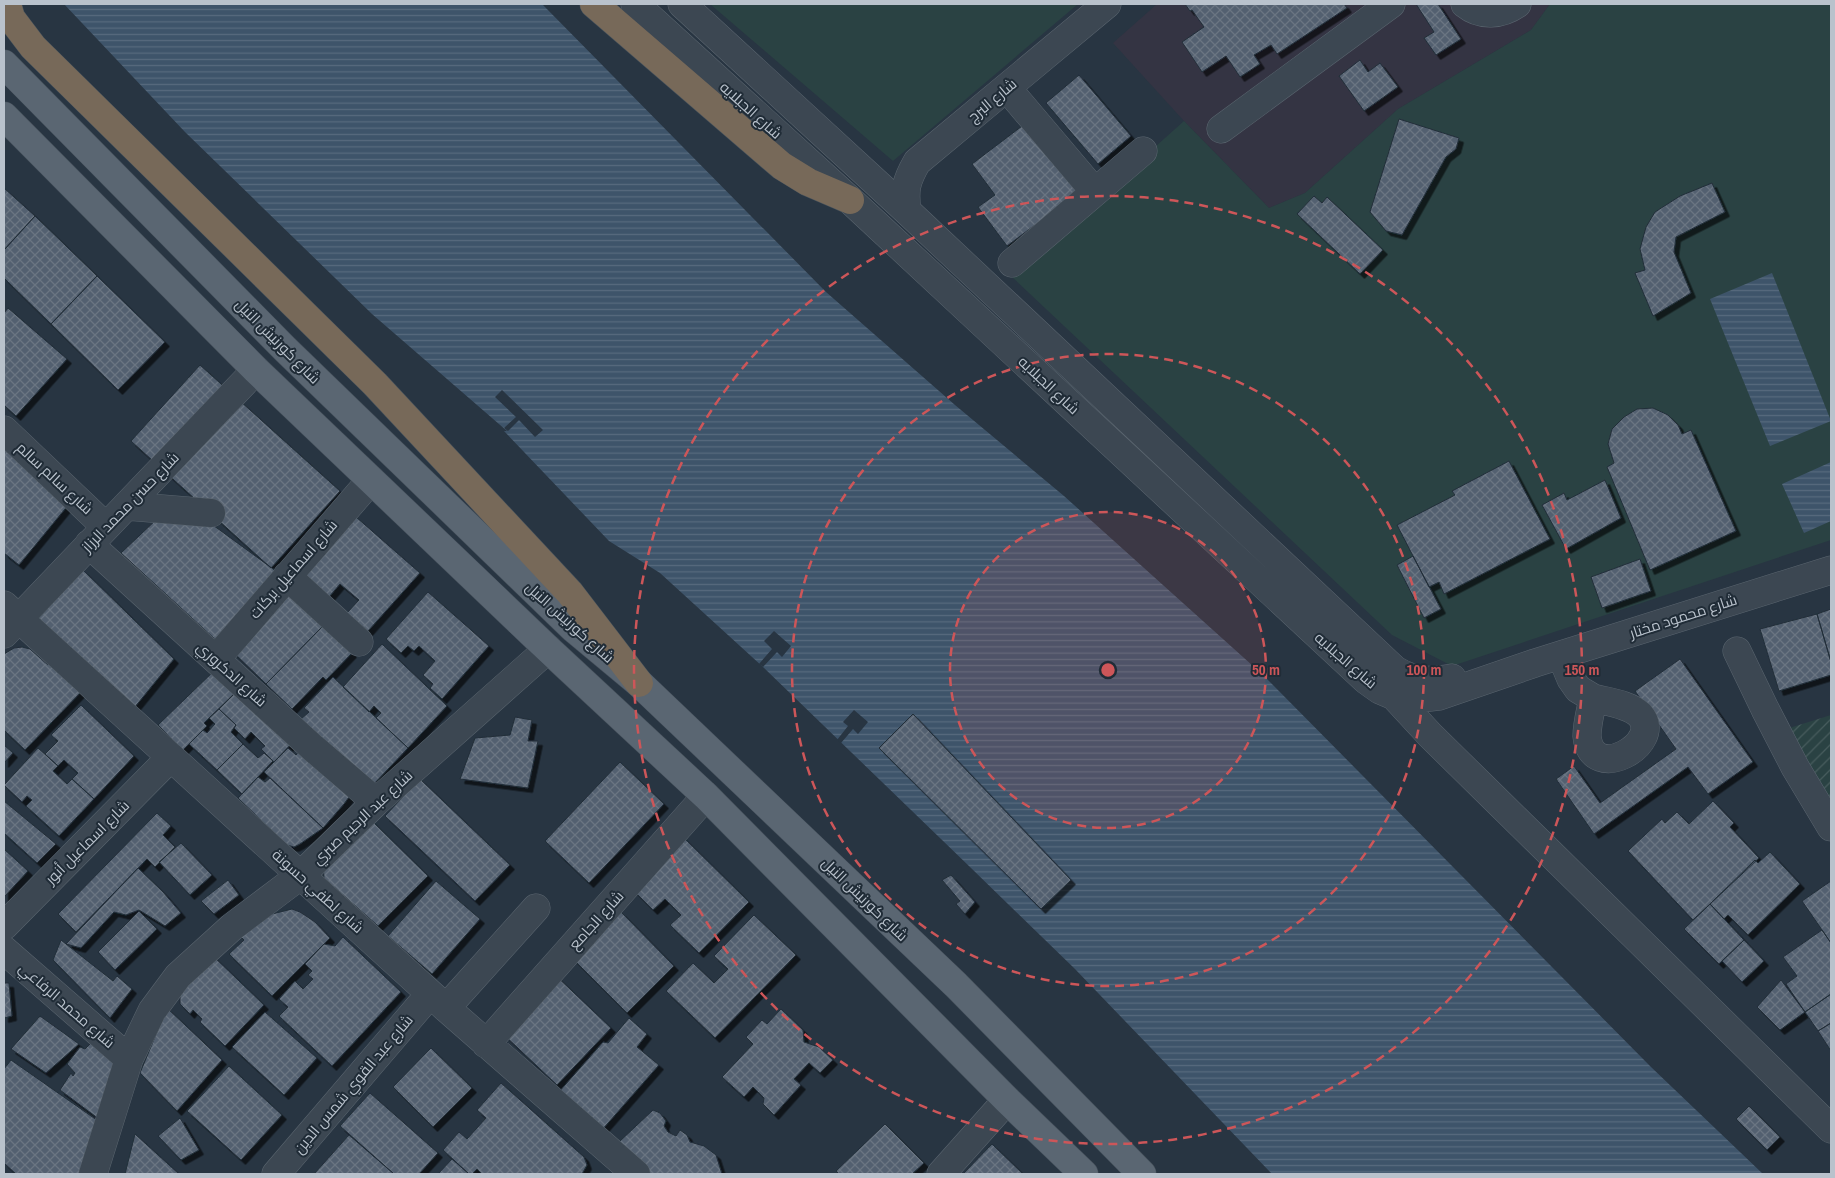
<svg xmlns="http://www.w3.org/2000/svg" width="1835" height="1178" font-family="'Archivo Narrow',Cairo,sans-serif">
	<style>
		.medical { fill: #343443 }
		.green { fill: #2a4243 }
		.garden { fill: url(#garden-furrows) }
		.water { fill: url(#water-rules) }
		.pier { fill: #283542 }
		.building { fill: url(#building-cross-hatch); stroke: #222e39; filter: url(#shadow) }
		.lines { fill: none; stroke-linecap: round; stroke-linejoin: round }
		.minor-casing { stroke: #5a656f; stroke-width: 29 }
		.major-casing { stroke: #45505b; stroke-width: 29 }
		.highway-casing { stroke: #46525c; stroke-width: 29 }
		.minor { stroke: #3c4752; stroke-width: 28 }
		.major { stroke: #5a6672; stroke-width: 28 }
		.highway { stroke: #776959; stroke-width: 28 }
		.ring { fill: none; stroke: #cd5659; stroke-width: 2.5; stroke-dasharray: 9 6 }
		.labels { text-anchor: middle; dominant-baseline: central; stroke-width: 4; stroke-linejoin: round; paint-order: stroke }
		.street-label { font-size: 15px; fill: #b9c2cc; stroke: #202c37 }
		.centre { fill: #cd5659; stroke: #202c37; stroke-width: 2.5 }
		.ring-label { font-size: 15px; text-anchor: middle; font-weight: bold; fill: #cd5659; stroke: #202c37; stroke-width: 4; stroke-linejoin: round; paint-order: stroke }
	</style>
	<defs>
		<pattern id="garden-furrows" width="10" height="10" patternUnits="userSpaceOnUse" patternTransform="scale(1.25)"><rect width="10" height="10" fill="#2a4243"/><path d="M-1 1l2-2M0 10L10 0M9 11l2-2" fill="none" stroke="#475c5d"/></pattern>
		<pattern id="water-rules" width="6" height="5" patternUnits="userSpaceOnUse" patternTransform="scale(1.25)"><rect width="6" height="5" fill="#3e546a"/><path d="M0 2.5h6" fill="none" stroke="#586b7e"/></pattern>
		<pattern id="building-cross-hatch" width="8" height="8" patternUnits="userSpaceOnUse" patternTransform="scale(1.25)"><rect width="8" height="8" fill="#53606f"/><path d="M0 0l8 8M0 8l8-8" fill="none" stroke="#6a7582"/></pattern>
		<filter id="shadow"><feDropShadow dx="4.5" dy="4.5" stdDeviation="0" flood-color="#0009"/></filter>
	</defs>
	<rect width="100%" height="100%" fill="#283542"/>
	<path class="medical" d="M1157 4H1550L1531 30 1398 109 1305 193 1269 208 1184 121 1113 43Z"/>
	<path class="green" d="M710 4H1078L893 161Z
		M1550 4H1831V540L1452 666 1392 635 1011 276 1184 121 1269 208 1305 193 1398 109 1531 30Z"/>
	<path class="garden" d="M1831 715V809L1783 730Z"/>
	<path class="water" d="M64 4H542L826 292 955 405 1064 496 1263 675 1651 1067 1763 1174H1272L1075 969 970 867 763 667 660 573 609 541 504 431H507L372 314 185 132Z
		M1772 273 1831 421 1770 446 1710 299Z
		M1831 462V521L1804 533 1782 484Z"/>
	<path class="pier" d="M502 390 543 430 535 437 519 420 508 431 504 428 516 417 495 397Z
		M774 631 791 646 782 657 777 652 763 667 759 664 772 649 764 641Z
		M854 710 868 722 858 734 853 729 841 743 837 740 848 726 843 722Z"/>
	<path class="building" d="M1185 4H1344L1347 8 1277 54 1271 45 1254 55 1260 64 1240 77 1226 56 1202 72 1182 42 1204 27 1192 10 1190 11Z
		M1416 4H1438L1461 39 1436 55 1424 38 1434 32Z
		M1360 60 1368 72 1380 63 1398 87 1364 111 1339 76Z
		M1079 75 1131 136 1098 164 1046 103Z
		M1399 119 1459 138 1456 149 1446 157 1402 235 1386 231 1370 212Z
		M1026 123 1079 192 1007 246 978 207 995 195 972 164Z
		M1712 183 1725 212 1676 237 1674 252 1691 293 1653 316 1635 273 1645 270 1640 249 1646 227 1655 212 1680 196Z
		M4 188 35 216 4 250Z
		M1314 196 1322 203 1327 197 1383 250 1360 274 1297 214Z
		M35 216 97 276 51 324 4 278V250Z
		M97 276 165 342 118 390 51 324Z
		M8 308 67 359 16 416 4 405V313Z
		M200 365 340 491 271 568 131 441Z
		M1653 408 1668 415 1678 425 1682 434 1691 430 1736 531 1650 570 1607 467 1614 463 1608 444 1612 429 1624 417 1637 409Z
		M4 430 79 492 19 565 4 553Z
		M1509 461 1550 539 1444 594 1439 582 1429 587 1397 525 1455 495 1452 491Z
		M1605 480 1621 518 1566 549 1542 505 1564 493 1567 500Z
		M348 510 420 573 368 631 347 613 359 600 340 584 329 597 296 569Z
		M159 517 206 520 280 574 217 641 121 553Z
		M1413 556 1441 609 1424 618 1397 565Z
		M1640 559 1651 591 1602 608 1591 577Z
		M83 570 174 659 134 708 36 621Z
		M284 591 324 625 266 684 232 651Z
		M428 592 489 646 442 699 430 688 433 684 423 675 435 661 419 646 414 651 408 646 401 653 386 639Z
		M1831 609V662L1817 614Z
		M1817 614 1831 662V675L1779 691 1760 629Z
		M324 625 352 653 326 680 323 677 292 709 266 684Z
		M382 644 447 706 408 748 376 718 381 713 374 706 369 712 343 687Z
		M22 647 30 649 48 665 51 662 82 691 25 750 4 730V654L14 648Z
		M1680 659 1753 762 1708 794 1688 767 1594 834 1556 779 1574 766 1600 803 1676 749 1635 691Z
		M217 668 238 690 204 723 207 726 183 750 158 725Z
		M333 677 408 748 371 787 300 720 309 712 304 708Z
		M238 690 294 741 274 762 261 749 265 746 251 732 245 739 234 728 236 725 219 709Z
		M81 705 134 756 94 799 72 779 78 773 64 760 58 766 45 754 58 741 51 735Z
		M219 709 236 725 231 732 243 744 217 770 189 744 203 730 207 733 215 724 209 718Z
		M913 714 1071 880 1041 909 879 748Z
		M515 717 532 720 528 741H538L528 788 460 779 475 738 510 735Z
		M243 744 258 758 264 753 273 761 242 794 217 770Z
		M4 745 13 753 4 763Z
		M38 748 58 766 53 771 67 784 72 779 94 799 59 836 26 806 32 800 27 796 22 802 4 785Z
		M288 748 296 755 303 748 349 797 344 804 323 828 264 772Z
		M620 762 664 804 589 883 545 841Z
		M258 777 265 782 270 778 323 828 300 844 294 847 287 845 238 798Z
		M420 779 510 865 475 901 385 816Z
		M4 801 56 844 37 863 4 833Z
		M1713 801 1734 823 1730 827 1759 858 1693 920 1628 851 1662 819 1665 823 1677 812 1689 824Z
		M157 813 171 826 163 835 175 847 155 867 147 859 76 932 58 914Z
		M369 818 428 876 378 926 324 878 323 860Z
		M679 833 749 902 699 953 670 925 681 915 665 899 653 910 628 885Z
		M181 843 212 875 190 895 159 862Z
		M4 849 28 871 4 897Z
		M1770 852 1800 884 1748 935 1728 915 1724 919 1710 904 1755 860 1758 863Z
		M138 868 163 892 181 913 165 926 139 910 126 915 114 912 81 948 66 944Z
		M951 875 975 902 965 914 956 904 960 901 942 880Z
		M228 880 239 895 214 914 201 901Z
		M436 881 480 919 432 974 388 936Z
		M1831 881V943L1802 901Z
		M1710 904 1744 940 1719 964 1684 929Z
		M292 909 300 912 315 922 330 938 272 996 229 954 244 940 241 937 272 914Z
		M139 911 157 929 115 970 98 952Z
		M621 912 674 966 627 1013 572 958Z
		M754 915 796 955 715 1038 666 991 693 963 714 983 728 969 714 956Z
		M1822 930 1831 943V994L1805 1012 1786 984 1797 976 1783 957Z
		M343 937 401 992 332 1066 279 1016 288 1007 279 999 295 981 303 989 313 979 308 975 312 971 305 964 324 944 335 946Z
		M61 940 113 981 117 976 132 989 110 1018 53 960Z
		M1744 940 1764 961 1742 982 1722 961Z
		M211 954 264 1005 225 1046 200 1022 202 1019 193 1010 190 1014 180 1004V996Z
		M552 972 611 1028 557 1085 500 1031Z
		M1781 980 1805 1012 1780 1030 1757 1007Z
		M4 983H9L12 1016 4 1018Z
		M1831 994V1023L1818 1031 1805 1012Z
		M167 1008 222 1060 177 1111 140 1073Z
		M781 1009 803 1030 804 1042 819 1047 833 1060 820 1073 809 1063 794 1079 801 1085 774 1115 763 1104 764 1098 753 1087 744 1097 722 1077 753 1044 746 1037 762 1020 767 1024Z
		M265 1012 317 1058 284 1095 232 1047Z
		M40 1016 79 1044 46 1073 11 1049Z
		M629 1018 647 1034 637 1047 659 1065 601 1131 558 1093 603 1042 608 1043Z
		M1831 1023V1051L1818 1031Z
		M93 1041 124 1069 103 1122 60 1090 71 1073 73 1076 75 1073 67 1064 80 1047 85 1049Z
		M431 1048 472 1088 433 1127 393 1087Z
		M11 1060 101 1123 83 1174H16L4 1163V1069Z
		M229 1066 282 1115 241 1160 187 1111Z
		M501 1083 584 1157 587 1165 582 1174H482L477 1169 472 1174H469L443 1150 459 1132 467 1139 486 1118 477 1110Z
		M370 1093 438 1153 419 1174H394L340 1126Z
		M1749 1106 1780 1137 1767 1150 1736 1119Z
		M653 1110 660 1113 666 1121 664 1126 668 1132 676 1136 680 1130 687 1135 690 1142 704 1146 716 1155 722 1174H651L619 1142Z
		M180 1118 199 1150 181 1160 158 1136Z
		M885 1124 924 1163 912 1174H839L836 1171Z
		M135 1134 179 1174H125Z
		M349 1135 394 1174H314Z
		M992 1144 1023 1174H963Z
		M452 1159 469 1174H438Z"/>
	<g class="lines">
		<defs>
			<path id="minor" d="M635 4 850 200 1366 680 1380 690 1394 696 1413 699 1439 696 1535 663 1831 570
				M682 4 907 211 1395 670C1416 682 1429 682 1452 678
				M1465 4C1481 17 1501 15 1517 4
				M1007 88 1095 192
				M1221 129 1391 4
				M907 211C904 190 906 181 917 162L1107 4
				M1012 263 1143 151
				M4 430 106 527
				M126 506 211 513
				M89 544 313 748 376 802
				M287 576 359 642
				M4 605 446 1008 636 1174
				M4 634 256 370
				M1737 651 1765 709 1795 767 1831 827
				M1561 655 1571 679 1578 689 1593 698C1591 710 1587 723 1587 736 1591 785 1665 743 1640 715 1629 704 1608 702 1593 698
				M216 659 371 480
				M1394 696 1430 735 1831 1129
				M4 926 171 757
				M4 950 129 1059
				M446 1008 536 908
				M486 1044 706 796
				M93 1174 129 1059 152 1011 178 976 232 927 301 875 376 802 548 649
				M276 1174 430 994
				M941 1174 1007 1100"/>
			<path id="major" d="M4 64 285 349 573 628 639 683 956 985 1142 1174
				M4 116 256 370 548 649 706 796 1007 1100 1084 1174"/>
			<path id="highway" d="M7 4 11 18 33 47 375 384 570 593 639 683
				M594 4 782 166 808 182 850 200"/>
		</defs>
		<use href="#minor" class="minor-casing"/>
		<use href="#major" class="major-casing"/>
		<use href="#highway" class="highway-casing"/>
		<use href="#minor" class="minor"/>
		<use href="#major" class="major"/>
		<use href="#highway" class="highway"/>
	</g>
	<circle cx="1108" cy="670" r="158" fill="#cd5659" fill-opacity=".12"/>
	<g class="ring">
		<circle cx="1108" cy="670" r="158"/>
		<circle cx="1108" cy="670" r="316"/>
		<circle cx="1108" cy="670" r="474"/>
	</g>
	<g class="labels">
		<g class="street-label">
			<text transform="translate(992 100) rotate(-40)">شارع البرج</text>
			<text transform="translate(751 110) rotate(42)">شارع الجبلايه</text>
			<text transform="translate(278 341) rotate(45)">شارع كورنيش النيل</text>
			<text transform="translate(1049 385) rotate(43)">شارع الجبلايه</text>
			<text transform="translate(55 478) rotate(43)">شارع سالم سالم</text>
			<text transform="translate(130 502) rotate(-46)">شارع حسن محمد الرزاز</text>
			<text transform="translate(293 569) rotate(-49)">شارع اسماعيل بركات</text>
			<text transform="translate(1683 616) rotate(-18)">شارع محمود مختار</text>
			<text transform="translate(570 622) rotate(42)">شارع كورنيش النيل</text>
			<text transform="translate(1346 660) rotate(41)">شارع الجبلايه</text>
			<text transform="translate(232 674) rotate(42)">شارع الدكروري</text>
			<text transform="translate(362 817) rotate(-43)">شارع عبد الرحيم صبري</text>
			<text transform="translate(87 842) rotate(-45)">شارع اسماعيل أنور</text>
			<text transform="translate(318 891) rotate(42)">شارع لطفي حسونة</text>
			<text transform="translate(865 899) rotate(44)">شارع كورنيش النيل</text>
			<text transform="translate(596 920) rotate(-48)">شارع الجامع</text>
			<text transform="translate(67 1005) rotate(41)">شارع محمد الرفاعي</text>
			<text transform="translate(353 1084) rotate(-50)">شارع عبد القوي شمس الدين</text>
		</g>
	</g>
	<circle cx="1108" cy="670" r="8" class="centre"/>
	<g class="ring-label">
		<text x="1266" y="675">50 m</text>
		<text x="1424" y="675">100 m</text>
		<text x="1582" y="675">150 m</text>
	</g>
	<rect width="1835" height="1178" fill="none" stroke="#b9c2cc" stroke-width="10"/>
</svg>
